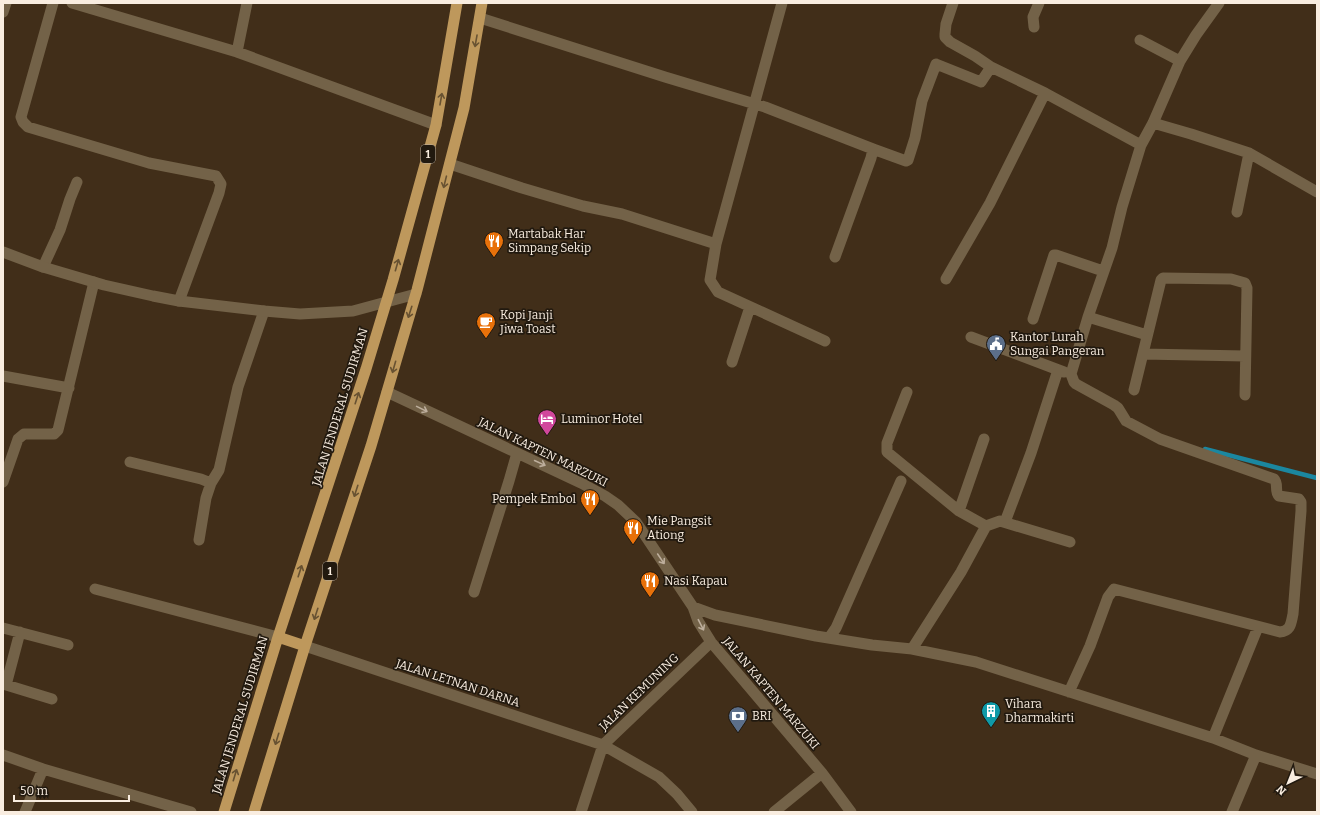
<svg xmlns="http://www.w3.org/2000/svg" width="1320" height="815" font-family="Bitter,serif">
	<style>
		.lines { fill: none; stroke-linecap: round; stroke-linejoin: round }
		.stream { stroke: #1b87a0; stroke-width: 4.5 }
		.minor { stroke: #736248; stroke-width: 11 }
		.tertiary { stroke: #736248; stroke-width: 11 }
		.trunk { stroke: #be985c; stroke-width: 11 }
		.oneway { stroke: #685232 }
		.oneway2 { stroke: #bdae9c }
		.labels { text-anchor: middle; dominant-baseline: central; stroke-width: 3.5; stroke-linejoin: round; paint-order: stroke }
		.shield { fill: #21190f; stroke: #b8ada1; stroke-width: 1 }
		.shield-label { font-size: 11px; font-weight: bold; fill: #f9ede0 }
		.poi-label { font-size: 12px; fill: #f9ede0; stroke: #21190f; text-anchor: start }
		.street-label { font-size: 12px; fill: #f9ede0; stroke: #21190f }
	</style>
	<rect width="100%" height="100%" fill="#412e19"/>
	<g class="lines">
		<path class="stream" d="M1205 449 1317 478"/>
		<path class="minor" d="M53 3 21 117 23 122 28 127 149 163 216 176 221 184 219 193 179 301
			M72 3 237 52 436 125
			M782 3 716 244 710 280 718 292 825 341
			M953 3 946 24 945 34V37L950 42 975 56 991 67 1045 93 1141 145
			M3 12 6 3
			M480 18 665 77 765 107 873 149 871 158 835 257
			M1034 27 1033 17 1039 3
			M1140 40 1180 61
			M237 52 247 3
			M1153 123 1191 134 1249 153 1317 192
			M873 149 906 161 908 160 915 138 922 101 936 64 981 82 991 67
			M450 164 522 188 583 206 622 214 716 244
			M1237 212 1249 153
			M43 267 60 230 70 199 77 182
			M946 279 990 203 1045 93
			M1088 317 1147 335
			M1033 319 1054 255H1056L1103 271
			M971 337 1064 372
			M1143 354 1245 356
			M732 362 750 307
			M3 376 69 388
			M1134 390 1161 280 1163 278 1231 279 1245 283 1247 288 1245 395
			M387 392 581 483 605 496 618 505 636 522 693 607 698 621 711 642 822 773 851 812
			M907 392 887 443V452L959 511 986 526 961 572 912 649
			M130 462 201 479 211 483 219 470 238 387 264 311
			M3 482 18 439 24 434H54L58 430 94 282
			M959 511 984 439
			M1005 522 1031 453 1058 370
			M986 526 1000 521 1070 542
			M199 540 206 498 211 483
			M95 589 278 637
			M474 592 509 481 517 453
			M693 607 715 615 816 636 872 645 912 649 976 662 1213 738 1256 755 1317 774
			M3 628 68 645
			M829 638 836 628 901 481
			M305 646 603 745 659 777 677 794 692 812
			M3 684 52 699
			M6 685 20 632
			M1069 692 1090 646 1108 597 1114 589 1280 632C1291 631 1291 623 1293 614L1301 511V502L1299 499 1279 496C1274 491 1279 484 1274 479L1160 439 1126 421 1118 408 1114 405 1076 384 1074 382 1071 374 1088 317 1112 248 1122 207 1141 145 1153 123 1180 61 1196 35 1219 3
			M1213 738 1258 627
			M3 755 43 769 191 812
			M25 812 43 769
			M581 812 603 745 711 642
			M774 812 822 773
			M1232 812 1256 755"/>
		<path class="tertiary" d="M3 252 43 267 104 285 153 296 179 301 264 311 300 314 353 311 416 294"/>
		<path class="trunk" d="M278 637 305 646
			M224 812 278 637 366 369 393 280 436 125 457 3
			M254 812 305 646 371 446 417 290 464 108 482 3"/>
	</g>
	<defs><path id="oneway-shaft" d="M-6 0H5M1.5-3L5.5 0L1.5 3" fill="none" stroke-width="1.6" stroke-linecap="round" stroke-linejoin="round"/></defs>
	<g class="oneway">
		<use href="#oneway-shaft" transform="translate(476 41) rotate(100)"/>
		<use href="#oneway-shaft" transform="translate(441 99) rotate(-80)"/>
		<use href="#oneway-shaft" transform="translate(445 182) rotate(104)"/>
		<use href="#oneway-shaft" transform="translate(397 265) rotate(-74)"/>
		<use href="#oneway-shaft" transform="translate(410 312) rotate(108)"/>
		<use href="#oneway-shaft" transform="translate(394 367) rotate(106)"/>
		<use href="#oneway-shaft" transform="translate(357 398) rotate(-72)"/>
		<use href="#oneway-shaft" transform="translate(356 491) rotate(108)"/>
		<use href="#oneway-shaft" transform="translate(300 571) rotate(-72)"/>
		<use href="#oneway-shaft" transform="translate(316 614) rotate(108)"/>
		<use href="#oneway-shaft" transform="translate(277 739) rotate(107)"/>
		<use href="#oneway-shaft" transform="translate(235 775) rotate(-73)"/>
	</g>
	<g class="oneway2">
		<use href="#oneway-shaft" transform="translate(422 409) rotate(26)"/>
		<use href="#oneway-shaft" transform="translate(540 463) rotate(25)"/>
		<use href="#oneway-shaft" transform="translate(661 559) rotate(56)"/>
		<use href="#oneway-shaft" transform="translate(701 625) rotate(63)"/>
	</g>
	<defs>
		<symbol id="restaurant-pin" viewBox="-11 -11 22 30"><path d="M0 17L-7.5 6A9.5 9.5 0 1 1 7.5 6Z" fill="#e8710a" stroke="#21190f"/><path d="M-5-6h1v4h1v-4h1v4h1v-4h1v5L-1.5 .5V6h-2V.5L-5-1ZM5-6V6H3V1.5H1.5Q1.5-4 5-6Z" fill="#fff"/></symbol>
		<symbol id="cafe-pin" viewBox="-11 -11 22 30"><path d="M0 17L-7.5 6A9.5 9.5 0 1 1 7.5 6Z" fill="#e8710a" stroke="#21190f"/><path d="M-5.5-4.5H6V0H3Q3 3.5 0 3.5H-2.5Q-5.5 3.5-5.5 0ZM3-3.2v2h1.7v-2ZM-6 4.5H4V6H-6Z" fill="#fff"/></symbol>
		<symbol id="civic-pin" viewBox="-11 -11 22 30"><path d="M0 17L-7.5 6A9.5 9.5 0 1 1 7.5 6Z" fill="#5c6f8a" stroke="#21190f"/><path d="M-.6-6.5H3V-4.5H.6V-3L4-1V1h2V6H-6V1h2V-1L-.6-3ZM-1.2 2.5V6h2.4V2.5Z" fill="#fff"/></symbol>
		<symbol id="hotel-pin" viewBox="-11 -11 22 30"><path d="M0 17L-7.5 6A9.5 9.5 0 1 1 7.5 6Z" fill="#d1479c" stroke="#21190f"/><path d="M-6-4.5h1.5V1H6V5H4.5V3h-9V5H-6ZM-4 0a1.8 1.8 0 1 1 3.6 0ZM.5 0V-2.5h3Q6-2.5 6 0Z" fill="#fff"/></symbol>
		<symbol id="building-pin" viewBox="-11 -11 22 30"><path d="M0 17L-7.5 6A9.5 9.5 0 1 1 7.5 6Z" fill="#0f9aa8" stroke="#21190f"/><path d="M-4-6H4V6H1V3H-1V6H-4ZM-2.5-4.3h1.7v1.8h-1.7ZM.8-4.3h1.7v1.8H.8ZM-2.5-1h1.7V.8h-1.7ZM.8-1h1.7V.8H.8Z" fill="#fff"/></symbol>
		<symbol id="bank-pin" viewBox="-11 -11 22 30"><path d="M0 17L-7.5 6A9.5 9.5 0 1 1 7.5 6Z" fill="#5c6f8a" stroke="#21190f"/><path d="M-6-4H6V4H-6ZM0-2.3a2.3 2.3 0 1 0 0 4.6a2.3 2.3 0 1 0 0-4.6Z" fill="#fff"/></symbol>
	</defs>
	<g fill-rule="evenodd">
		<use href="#restaurant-pin" x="483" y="230" width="22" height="30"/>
		<use href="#cafe-pin" x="475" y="311" width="22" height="30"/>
		<use href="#civic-pin" x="985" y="333" width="22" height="30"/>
		<use href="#hotel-pin" x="536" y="408" width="22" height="30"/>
		<use href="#restaurant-pin" x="579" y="488" width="22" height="30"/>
		<use href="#restaurant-pin" x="622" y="517" width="22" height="30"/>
		<use href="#restaurant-pin" x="639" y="570" width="22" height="30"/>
		<use href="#building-pin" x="980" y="700" width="22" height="30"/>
		<use href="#bank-pin" x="727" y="705" width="22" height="30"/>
	</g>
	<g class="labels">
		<g class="shield">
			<rect x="421" y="145" width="14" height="18" rx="3"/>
			<rect x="323" y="562" width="14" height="18" rx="3"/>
		</g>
		<g class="shield-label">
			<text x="428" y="154">1</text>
			<text x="330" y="571">1</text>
		</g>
		<g class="poi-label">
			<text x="508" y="234">Martabak Har<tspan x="508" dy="14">Simpang Sekip</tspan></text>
			<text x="500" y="315">Kopi Janji<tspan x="500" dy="14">Jiwa Toast</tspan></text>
			<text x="1010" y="337">Kantor Lurah<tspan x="1010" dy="14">Sungai Pangeran</tspan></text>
			<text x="561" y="419">Luminor Hotel</text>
			<text x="576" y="499" text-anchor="end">Pempek Embol</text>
			<text x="647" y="521">Mie Pangsit<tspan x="647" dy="14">Ationg</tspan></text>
			<text x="664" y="581">Nasi Kapau</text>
			<text x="1005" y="704">Vihara<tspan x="1005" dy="14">Dharmakirti</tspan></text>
			<text x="752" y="716">BRI</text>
		</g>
		<g class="street-label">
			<text transform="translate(340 407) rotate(-73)">JALAN JENDERAL SUDIRMAN</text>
			<text transform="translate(543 452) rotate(26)">JALAN KAPTEN MARZUKI</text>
			<text transform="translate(458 683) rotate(18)">JALAN LETNAN DARNA</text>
			<text transform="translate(639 692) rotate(-44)">JALAN KEMUNING</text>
			<text transform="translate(771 693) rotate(50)">JALAN KAPTEN MARZUKI</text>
			<text transform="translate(240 715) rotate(-73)">JALAN JENDERAL SUDIRMAN</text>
		</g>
	</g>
	<rect width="1320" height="815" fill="none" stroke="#f9ede0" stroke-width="8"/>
	<g transform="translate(1288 783) rotate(223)" stroke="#21190f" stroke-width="3" paint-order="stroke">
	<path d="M0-3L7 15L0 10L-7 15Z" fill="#f9ede0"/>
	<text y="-6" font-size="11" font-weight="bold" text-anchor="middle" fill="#f9ede0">N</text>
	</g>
	<path d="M14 795v6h115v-6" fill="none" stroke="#f9ede0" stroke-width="2"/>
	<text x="20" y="795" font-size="12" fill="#f9ede0" stroke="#21190f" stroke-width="3" paint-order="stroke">50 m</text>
</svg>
